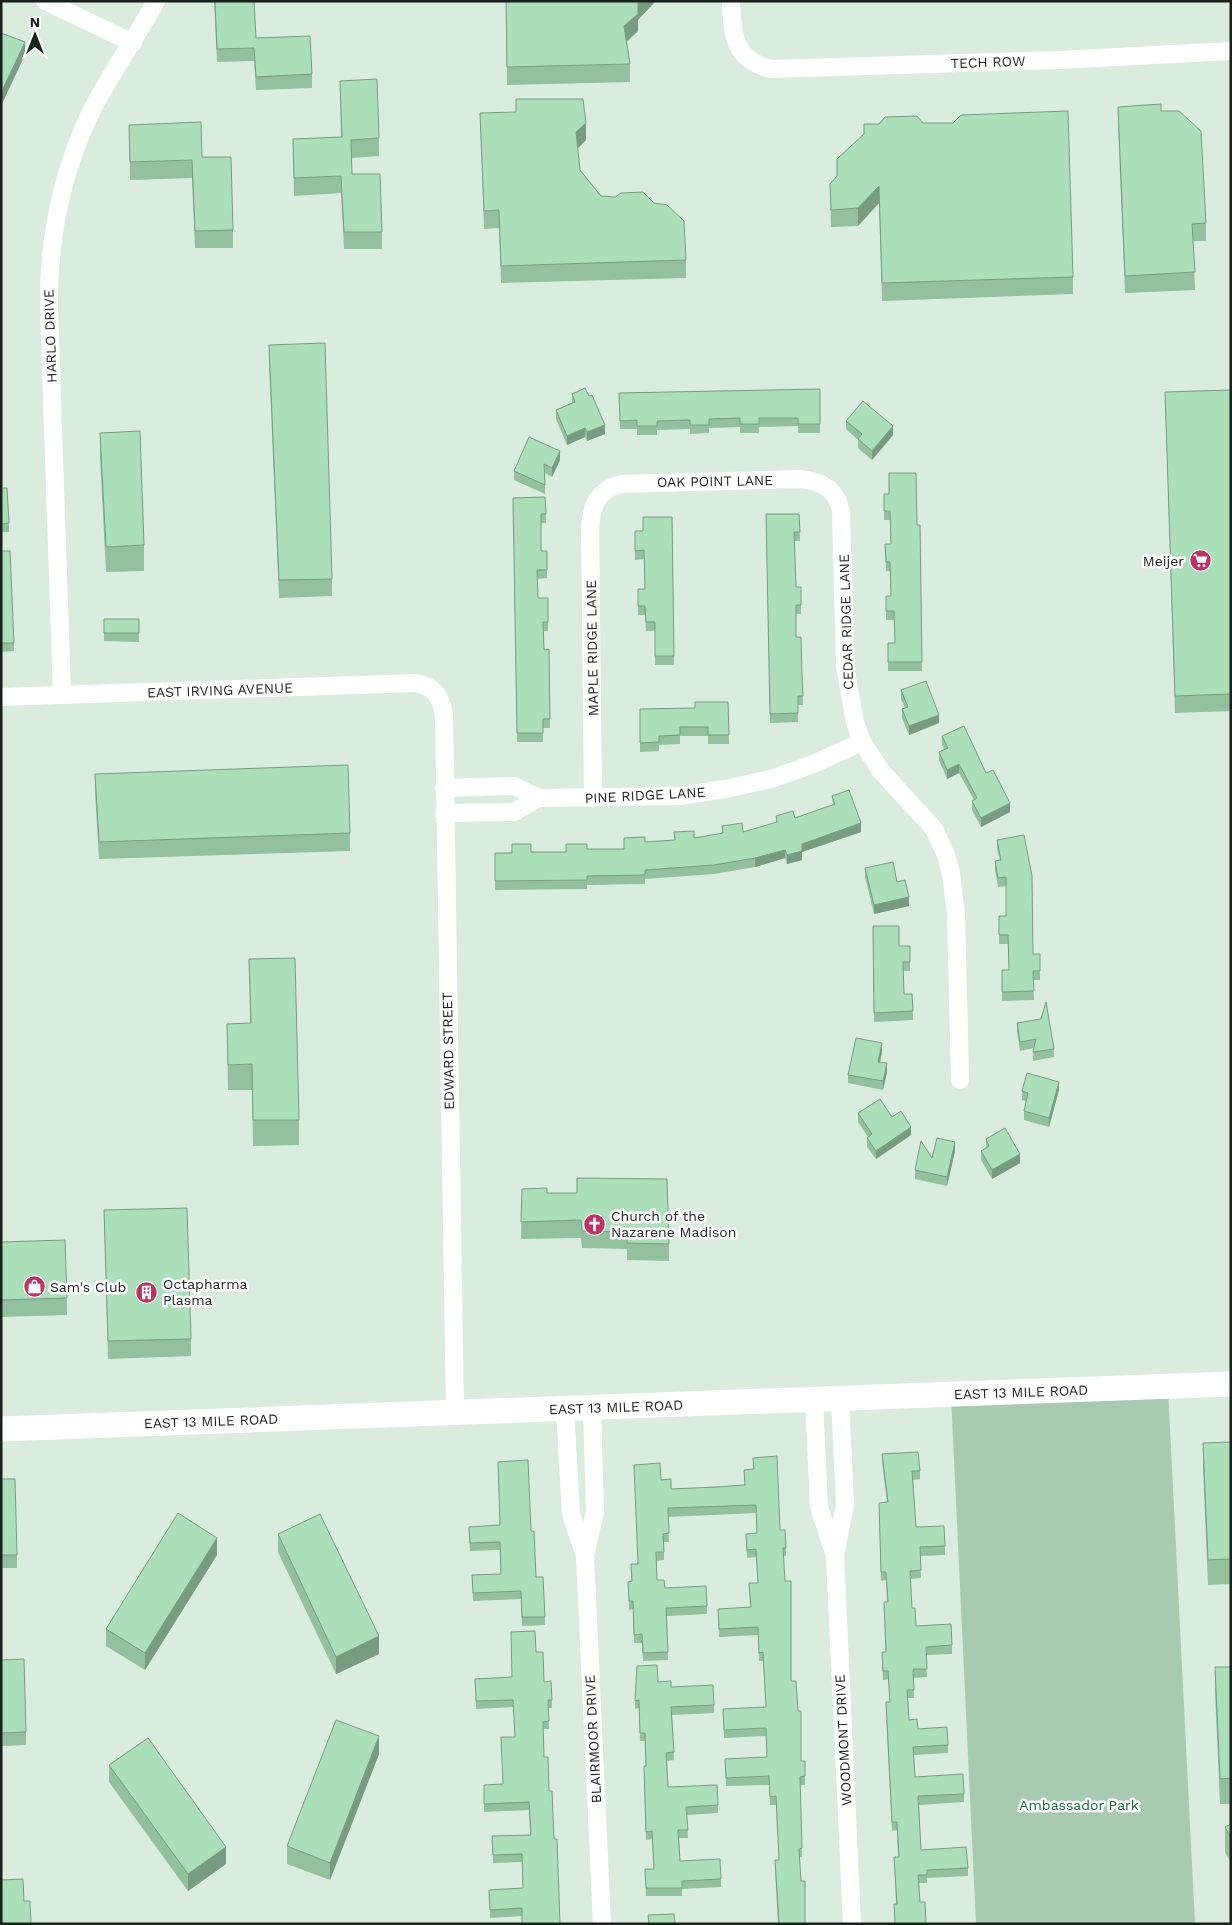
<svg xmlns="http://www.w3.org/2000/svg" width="1232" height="1925" font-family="'Work Sans',sans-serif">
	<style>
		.green { fill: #a7cab0 }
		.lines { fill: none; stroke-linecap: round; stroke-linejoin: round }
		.street { stroke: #fff; stroke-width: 18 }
		.secondary { stroke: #fff; stroke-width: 25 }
		.wall { fill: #93c09f }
		.shaded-wall { fill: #789c82 }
		.building { fill: #abdfb9; stroke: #789c82 }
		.labels { text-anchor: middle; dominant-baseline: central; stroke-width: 5; stroke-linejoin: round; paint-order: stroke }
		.street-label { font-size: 14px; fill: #1a211c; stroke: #fff }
		.poi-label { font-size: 14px; fill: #1a211c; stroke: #fff; text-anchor: start }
		.park-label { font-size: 14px; fill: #19683b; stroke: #fff }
	</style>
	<rect width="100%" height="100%" fill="#d9ecdd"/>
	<path class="green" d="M1168 1389 1195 1924H976L951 1396Z"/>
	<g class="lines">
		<path class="street" d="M45 1 133 43
			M731 1C732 35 734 60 771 69L1059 60 1231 51
			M62 695 49 308C48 242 61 176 89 116 108 77 135 40 156 1
			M1 697 414 683C434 686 441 696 444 715L455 1413
			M444 788 514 786 539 798 680 796 725 789 771 779 811 765 862 742
			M593 798 590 527C592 505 597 491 620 484L800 479C822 481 837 489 841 512L845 667 855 722 862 742 881 771 934 829 946 855 951 873 956 915 960 1080
			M444 813 514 812 539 798
			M840 1398 845 1505 835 1555 852 1924
			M814 1399 819 1507 834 1553
			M592 1407 595 1512 585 1555 602 1924
			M565 1409 571 1515 585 1555"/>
		<path class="secondary" d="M1 1429 1231 1384"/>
	</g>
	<path class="wall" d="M214 1H254L256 38 312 74V88L256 90 254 61 217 62Z
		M506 1 638 20V31L627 42 630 64V82L507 85Z
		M340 81 379 138V156L352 158V174L382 232V249H344L341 193 294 196 293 139 341 137Z
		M1118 107 1161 111 1206 223V241H1193L1195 290 1125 293 1118 124Z
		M480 113 586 140 578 148 580 170 601 196 686 260V278L501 283 499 228 484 229Z
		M864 124 1073 277V294L882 301 879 203 858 226 831 227 830 184 837 177V159L864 134Z
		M129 125 202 157 233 230V248H195L192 178 130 180Z
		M269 345 332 579V596L279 598 269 362Z
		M820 389V433H798V426L759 427V433H740V427L709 428V433L690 434V429L657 430V435H637V429H620L619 393Z
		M1231 390V711L1175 713 1165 392Z
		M572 394 605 434 587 441 585 437 567 445 556 419V410L572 403Z
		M846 421 893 435 872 460 858 448V440L846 429Z
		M100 433 144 545V571L106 572 100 458Z
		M560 460 552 477 545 473V494L514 480V471Z
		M1 488 9 523V532H1Z
		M884 494 917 525H920L922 671H888V643H895L894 620H886V596H891L890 571H886L885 544H891L890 520H884Z
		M545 497 546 523H541V551H547V578L537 579 538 598H548V631H544V650L549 649 550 728H543V742H517L513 498Z
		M766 514H799L800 541H794L796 587H801V614H796V637L802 675 803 705H798V722L770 723Z
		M672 517 674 665H655V631H646L645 615H638V589H645L644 559 635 560V531H643Z
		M1 551 14 643V651L1 652Z
		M104 619H139V642L104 641Z
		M901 690 939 723 909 735 902 718V709L905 708 901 699Z
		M728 702 729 744H708V736H680V744L659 745V751L640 752V709L695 708Z
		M942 736 986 773 1010 812 981 827 972 810V801L974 800 959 773 947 779 939 760V752L944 749 942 745Z
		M95 774 350 833V851L99 859 95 792Z
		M832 796 861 832 802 852V860L787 864 785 858 755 867 714 874 645 879V884L587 885V889L495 890V853L566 852 587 849H624L645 842 674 840V832L694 838 722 833V826L743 832 776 823V816L795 818 833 805Z
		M997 840 1033 954H1040V980H1033L1034 1000 1002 1001V970H1009L1008 944H999V916H1006V886L998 887 995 870V861L1000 860 997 849Z
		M865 868 909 906 874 914 865 877Z
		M873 926 899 946H910V971H903L904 994H912L913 1020 874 1022Z
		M249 959 299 1120V1145L253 1146 252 1090H228L227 1024 250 1023Z
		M1017 1023 1054 1049V1057L1033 1061V1052L1034 1048 1020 1051 1017 1032Z
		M882 1052 880 1062 887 1072 883 1090 848 1083V1075Z
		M1059 1090 1049 1127 1024 1120V1111L1026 1101 1022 1100V1091Z
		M858 1113 892 1117 911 1135 876 1159 867 1147V1138L868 1137 858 1122Z
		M986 1139 1020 1163 992 1179 981 1160V1151L986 1148Z
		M955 1151 947 1186 915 1179V1170L932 1158Z
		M577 1178 669 1244V1261L627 1260V1249L582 1248 581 1238 521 1239 522 1189 547 1193H577Z
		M104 1210 191 1339V1356L108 1359Z
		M1 1242 67 1298V1315L1 1317Z
		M1231 1442V1584L1208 1585 1203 1469V1443Z
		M882 1454 920 1471V1479L913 1480 916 1527 945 1546V1555L920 1556 921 1578 910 1579 912 1608 916 1626 952 1645V1654L926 1655 927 1677 913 1678 914 1698H908L909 1720 918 1729 948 1745V1753L914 1755 915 1777 964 1794V1802L919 1805 921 1850 968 1868V1876L927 1878V1883H919L920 1902 926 1924H895L894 1904H896L894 1857H898L897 1830 892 1831 886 1710V1702H890L888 1679 883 1680 882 1660V1652H886L884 1602H887L886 1580 881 1581 879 1503 887 1502 882 1462Z
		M753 1458 780 1530 786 1548V1556H783L791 1681 798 1711 801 1761H805V1785H800L802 1857H799L801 1881 805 1924H778L775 1868V1860H779L776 1805H770L769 1785 726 1786 725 1759 767 1757 766 1736 724 1738 723 1709 766 1707 763 1661H759L758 1635 719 1637 718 1617 750 1607 749 1583H758L756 1557 747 1558 746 1542V1534L757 1533 756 1513 668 1517 669 1542H664V1560L656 1561 657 1580 665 1588 707 1606V1614L667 1616 668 1660 643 1661 642 1643H634L633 1609 629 1610 628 1582 632 1581 631 1564H637L661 1480 671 1489 745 1485 744 1470 753 1469Z
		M1 1479 17 1555V1568H1Z
		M531 1531 536 1577 545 1617V1625L522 1626 521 1599 473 1601 472 1575 501 1574 500 1550 470 1551 469 1535Z
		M278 1534 379 1654 336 1674 278 1552Z
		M217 1555 145 1670 106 1646V1629Z
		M536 1652 544 1682 552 1700V1708H548L549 1729H543L522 1916 490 1918 489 1890 523 1888 522 1862 493 1863 492 1836 530 1835 529 1810 484 1812V1792L503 1784 515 1737 513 1707 476 1709 475 1679 512 1677Z
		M1 1660 26 1732V1745L1 1746Z
		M1215 1667H1231V1804H1220L1215 1693Z
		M658 1682 714 1705V1713L672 1715 674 1760 667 1761 668 1787 718 1805V1813L687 1815 688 1838H679L680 1861 721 1879V1887L682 1889V1896H646L645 1869H654L652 1839 646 1840 644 1774 646 1766 645 1741H640L639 1708 635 1709V1701Z
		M379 1754 330 1880 287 1864V1846Z
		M109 1765 226 1864 188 1891 109 1782Z
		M1231 1824V1863L1225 1852V1827Z"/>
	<path class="shaded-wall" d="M639 1H656L638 20V31L624 43V26Z
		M25 42V55L1 106V93Z
		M586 123V140L576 150V132Z
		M879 186V203L858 226V208Z
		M605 425V434L587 441V432Z
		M893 426V435L872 460V451Z
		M585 428V437L567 445V436Z
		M560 451V460L552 477V468Z
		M939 715V723L909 735V726Z
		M959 764V773L947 779V770Z
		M1010 803V812L981 827V818Z
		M861 823V832L802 852V860L787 864V855L802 844Z
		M785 850V858L755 867V858Z
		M909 897V906L874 914V905Z
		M882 1043V1052L878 1071V1062Z
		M887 1063V1072L883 1090V1081Z
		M1059 1082V1090L1049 1127V1118Z
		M911 1127V1135L876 1159V1151Z
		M955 1142V1151L947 1186V1177Z
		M1020 1154V1163L992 1179V1170Z
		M217 1538V1555L145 1670V1653Z
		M379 1636V1654L336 1674V1657Z
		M379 1736V1754L330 1880V1863Z
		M226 1847V1864L188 1891V1874Z"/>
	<path class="building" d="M215 1H254L256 38 310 36 312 74 256 77 254 48 217 49Z
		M506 1H639L638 3V14L624 26 630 64 507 67Z
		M1 33 25 42 1 93Z
		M377 79 379 138 351 140 352 174H380L382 232H344L341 176 294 178 293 139 342 137 340 81Z
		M516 99H583L586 123 576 132 580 170 601 196 615 197 621 193 643 192 654 203 667 205 684 221 686 260 501 266 499 210 484 211 480 113 516 112Z
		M1161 104V111H1179L1201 131 1206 223 1192 224 1195 272 1125 276 1118 107Z
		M1068 111 1073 277 882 283 879 186 858 208 831 210 830 184 837 176V159L864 134V124H879L885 117 917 116 923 123H953L961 115Z
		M201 122 202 157H231L233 230 195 231 192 160 130 162 129 125Z
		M325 343 332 579 279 580 269 345Z
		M585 388 589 396 592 395 605 425 587 432 585 428 567 436 556 410 575 402 572 394Z
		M820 389V424H798V418H759V424H740V418L709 419V425H690V420L657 421V426H637V420L620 421 619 393Z
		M1231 390V694L1175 696 1165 392Z
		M863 401 893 426 872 451 858 439 862 434 846 421Z
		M140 431 144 545 106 547 100 433Z
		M529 437 560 451 552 468 544 464 545 485 514 471Z
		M889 473H916L917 525H920L922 662H888V643H895L894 611H886V596H891L890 562H886L885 544H891L890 511H884V494H889Z
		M1 488H7L9 523 1 524Z
		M545 497 546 514H541V551H547V570H537L538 598H548V622H543L544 650 549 649 550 719H543V733H517L513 498Z
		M766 514H799L800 532H794L796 587H801V605H796V637H801L802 675 803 696H798V713L770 714Z
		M643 517H672L674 656H655V622H646L645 606H638V589H645L644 550 635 551V531H643Z
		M1 551H10L14 643H1Z
		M104 619H139V633H104Z
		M926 681 939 715 909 726 902 709 908 707 901 690Z
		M695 702H728L729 735H708V727H680V735L659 736V742L640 743V709L695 708Z
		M964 726 986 773 993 770 1010 803 981 818 972 801 977 798 959 764 947 770 939 752 948 748 942 736Z
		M348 765 350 833 99 842 95 774Z
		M849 790 861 823 802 844V851L787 855 785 850 755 858 714 865 645 870V875L587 876V880L495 881V853H512V844H531V852H566V844H587V849H624V838L645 837V842L675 840 674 832 694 831V838L723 833 722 826 742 823 743 832 777 822 776 816 793 811 795 818 835 804 832 796Z
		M1024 835 1032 876 1033 954H1040V971H1033L1034 991 1002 992V970H1009L1008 935H999V916H1006V877L998 878 995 861 1001 860 997 840Z
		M893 862 897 882 905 880 909 897 874 905 865 868Z
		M873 926H899V946H910V962H903L904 994H912L913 1011 874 1013Z
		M295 958 299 1120H253L252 1064 228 1065 227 1024 251 1023 249 959Z
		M1046 1002 1054 1049 1033 1052 1036 1039 1020 1042 1017 1023 1041 1019Z
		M856 1038 882 1043 878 1062 887 1063 883 1081 848 1075Z
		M1027 1073 1059 1082 1049 1118 1024 1111 1028 1093 1022 1091Z
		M880 1099 892 1117 901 1111 911 1127 876 1151 867 1138 872 1134 858 1113Z
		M1005 1128 1020 1154 992 1170 981 1151 989 1146 986 1139Z
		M937 1138 955 1142 947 1177 915 1170 921 1141 932 1158Z
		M577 1178 667 1179 669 1244 627 1243V1232L582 1231 581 1220 521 1222 522 1189 547 1188V1193H577Z
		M187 1208 191 1339 108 1341 104 1210Z
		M65 1240 67 1298 1 1300V1242Z
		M1231 1442V1559L1208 1560 1203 1443Z
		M918 1452 920 1471H912L916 1527 944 1526 945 1546 920 1547 921 1570 910 1571 912 1608H915L916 1626 951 1624 952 1645 926 1647 927 1669H913L914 1690H907L909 1720 917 1719 918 1729 947 1727 948 1745 913 1747 915 1777 963 1774 964 1794 918 1796 921 1850 966 1847 968 1868 927 1870V1875H918L920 1902H925L926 1924H895L894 1904H897L894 1857H899L897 1822H892L886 1702H890L888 1671H883L882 1652H886L884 1602H888L886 1572H881L879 1503 888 1502 882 1454Z
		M777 1456 780 1530H785L786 1548H783L785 1581H791V1681H796L798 1711H801V1761H805V1776L800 1777 802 1848 799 1849 801 1881H805V1924H779L775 1860H779L776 1796 770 1797 769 1776 726 1778 725 1759 767 1757 766 1728 724 1730 723 1709 766 1707 763 1652 759 1653 758 1627 719 1629 718 1609 751 1607 749 1583H758L756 1549 747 1550 746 1534 757 1533 756 1505 668 1508 669 1533 663 1534 664 1552H656L657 1580H664L665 1588 706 1586 707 1606 666 1608 668 1652 643 1653 642 1634 634 1635 633 1601H629L628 1582 632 1581 631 1564H638L634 1465 660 1463 661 1480 671 1479V1489L717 1487 745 1485 744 1470 754 1469 753 1458Z
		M528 1460 531 1531H534L536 1577H543L545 1617H522L521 1591 473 1593 472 1575 501 1574 500 1542 470 1543 469 1527 500 1525 498 1462Z
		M1 1479H15L17 1555H1Z
		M178 1513 217 1538 145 1653 106 1629Z
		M320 1514 379 1636 336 1657 278 1534Z
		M535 1631 536 1652H543L544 1682 551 1681 552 1700H548L549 1721 543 1722 544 1757H548L549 1791H552L554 1839H557L560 1924H522V1908L490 1910 489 1890 523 1888 522 1854 493 1855 492 1836 531 1835 529 1802 484 1804V1785L503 1784 501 1737H515L513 1700 476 1701 475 1679 512 1677 511 1632Z
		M24 1659 26 1732 1 1733V1660Z
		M657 1665 658 1682 671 1681V1687L713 1685 714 1705 671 1707 674 1752 666 1753 668 1787 717 1785 718 1805 686 1807 688 1830H678L680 1861 720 1859 721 1879 682 1881V1888H646L645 1869H654L652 1831 646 1832 644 1766H646L645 1733H640L639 1700 635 1701 637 1666Z
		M1215 1667H1231V1778L1220 1779Z
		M336 1720 379 1736 330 1863 287 1846Z
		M148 1738 226 1847 188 1874 109 1765Z
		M1231 1824V1838L1225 1827Z
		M23 1879 24 1901H30L31 1924H1V1880Z
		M674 1914 675 1924H649L648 1915Z"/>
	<defs>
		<symbol id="supermarket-disc" viewBox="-11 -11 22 22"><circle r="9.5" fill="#be3266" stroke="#fff"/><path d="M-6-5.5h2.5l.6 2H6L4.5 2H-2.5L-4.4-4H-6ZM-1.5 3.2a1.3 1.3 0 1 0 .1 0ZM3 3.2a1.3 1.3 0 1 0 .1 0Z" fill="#fff"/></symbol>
		<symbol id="church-disc" viewBox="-11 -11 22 22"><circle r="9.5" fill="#be3266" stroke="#fff"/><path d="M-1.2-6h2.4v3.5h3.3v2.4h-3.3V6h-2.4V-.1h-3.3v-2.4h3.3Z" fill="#fff"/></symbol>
		<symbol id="shop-disc" viewBox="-11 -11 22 22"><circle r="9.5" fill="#be3266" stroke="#fff"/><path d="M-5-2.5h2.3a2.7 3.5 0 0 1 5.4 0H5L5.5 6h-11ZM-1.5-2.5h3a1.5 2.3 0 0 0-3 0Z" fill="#fff"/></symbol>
		<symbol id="building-disc" viewBox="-11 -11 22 22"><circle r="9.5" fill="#be3266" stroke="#fff"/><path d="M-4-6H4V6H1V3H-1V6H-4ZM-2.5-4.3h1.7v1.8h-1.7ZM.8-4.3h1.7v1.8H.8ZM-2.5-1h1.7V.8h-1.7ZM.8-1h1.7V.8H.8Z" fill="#fff"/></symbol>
	</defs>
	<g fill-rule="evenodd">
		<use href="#supermarket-disc" x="1188" y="548" width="25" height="25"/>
		<use href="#church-disc" x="582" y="1212" width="25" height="25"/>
		<use href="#shop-disc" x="22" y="1274" width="25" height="25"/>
		<use href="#building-disc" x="134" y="1280" width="25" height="25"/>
	</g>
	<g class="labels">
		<g class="street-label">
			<text transform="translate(988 62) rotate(-2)">TECH ROW</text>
			<text transform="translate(50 336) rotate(-92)">HARLO DRIVE</text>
			<text transform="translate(715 481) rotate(-1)">OAK POINT LANE</text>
			<text transform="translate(846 622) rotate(-92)">CEDAR RIDGE LANE</text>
			<text transform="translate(592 648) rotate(-91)">MAPLE RIDGE LANE</text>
			<text transform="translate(220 690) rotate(-2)">EAST IRVING AVENUE</text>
			<text transform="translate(645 795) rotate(-3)">PINE RIDGE LANE</text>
			<text transform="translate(448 1051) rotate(-91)">EDWARD STREET</text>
			<text transform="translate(1021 1392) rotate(-2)">EAST 13 MILE ROAD</text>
			<text transform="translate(616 1407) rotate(-2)">EAST 13 MILE ROAD</text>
			<text transform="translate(211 1421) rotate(-2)">EAST 13 MILE ROAD</text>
			<text transform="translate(593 1739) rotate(-93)">BLAIRMOOR DRIVE</text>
			<text transform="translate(843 1740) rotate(-93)">WOODMONT DRIVE</text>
		</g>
		<g class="poi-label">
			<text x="1184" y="561" text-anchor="end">Meijer</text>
			<text x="611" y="1216">Church of the<tspan x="611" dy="16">Nazarene Madison</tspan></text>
			<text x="163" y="1284">Octapharma<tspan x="163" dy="16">Plasma</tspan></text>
			<text x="50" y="1287">Sam's Club</text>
		</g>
		<g class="park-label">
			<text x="1079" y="1805">Ambassador Park</text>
		</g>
	</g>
	<rect width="1232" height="1925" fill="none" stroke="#1a211c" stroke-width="5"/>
	<g transform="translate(35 35)" stroke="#ffffff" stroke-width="4" paint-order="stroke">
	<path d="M0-4L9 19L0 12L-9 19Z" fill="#1a211c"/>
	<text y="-8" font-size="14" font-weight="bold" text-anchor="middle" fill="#1a211c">N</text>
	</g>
</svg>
